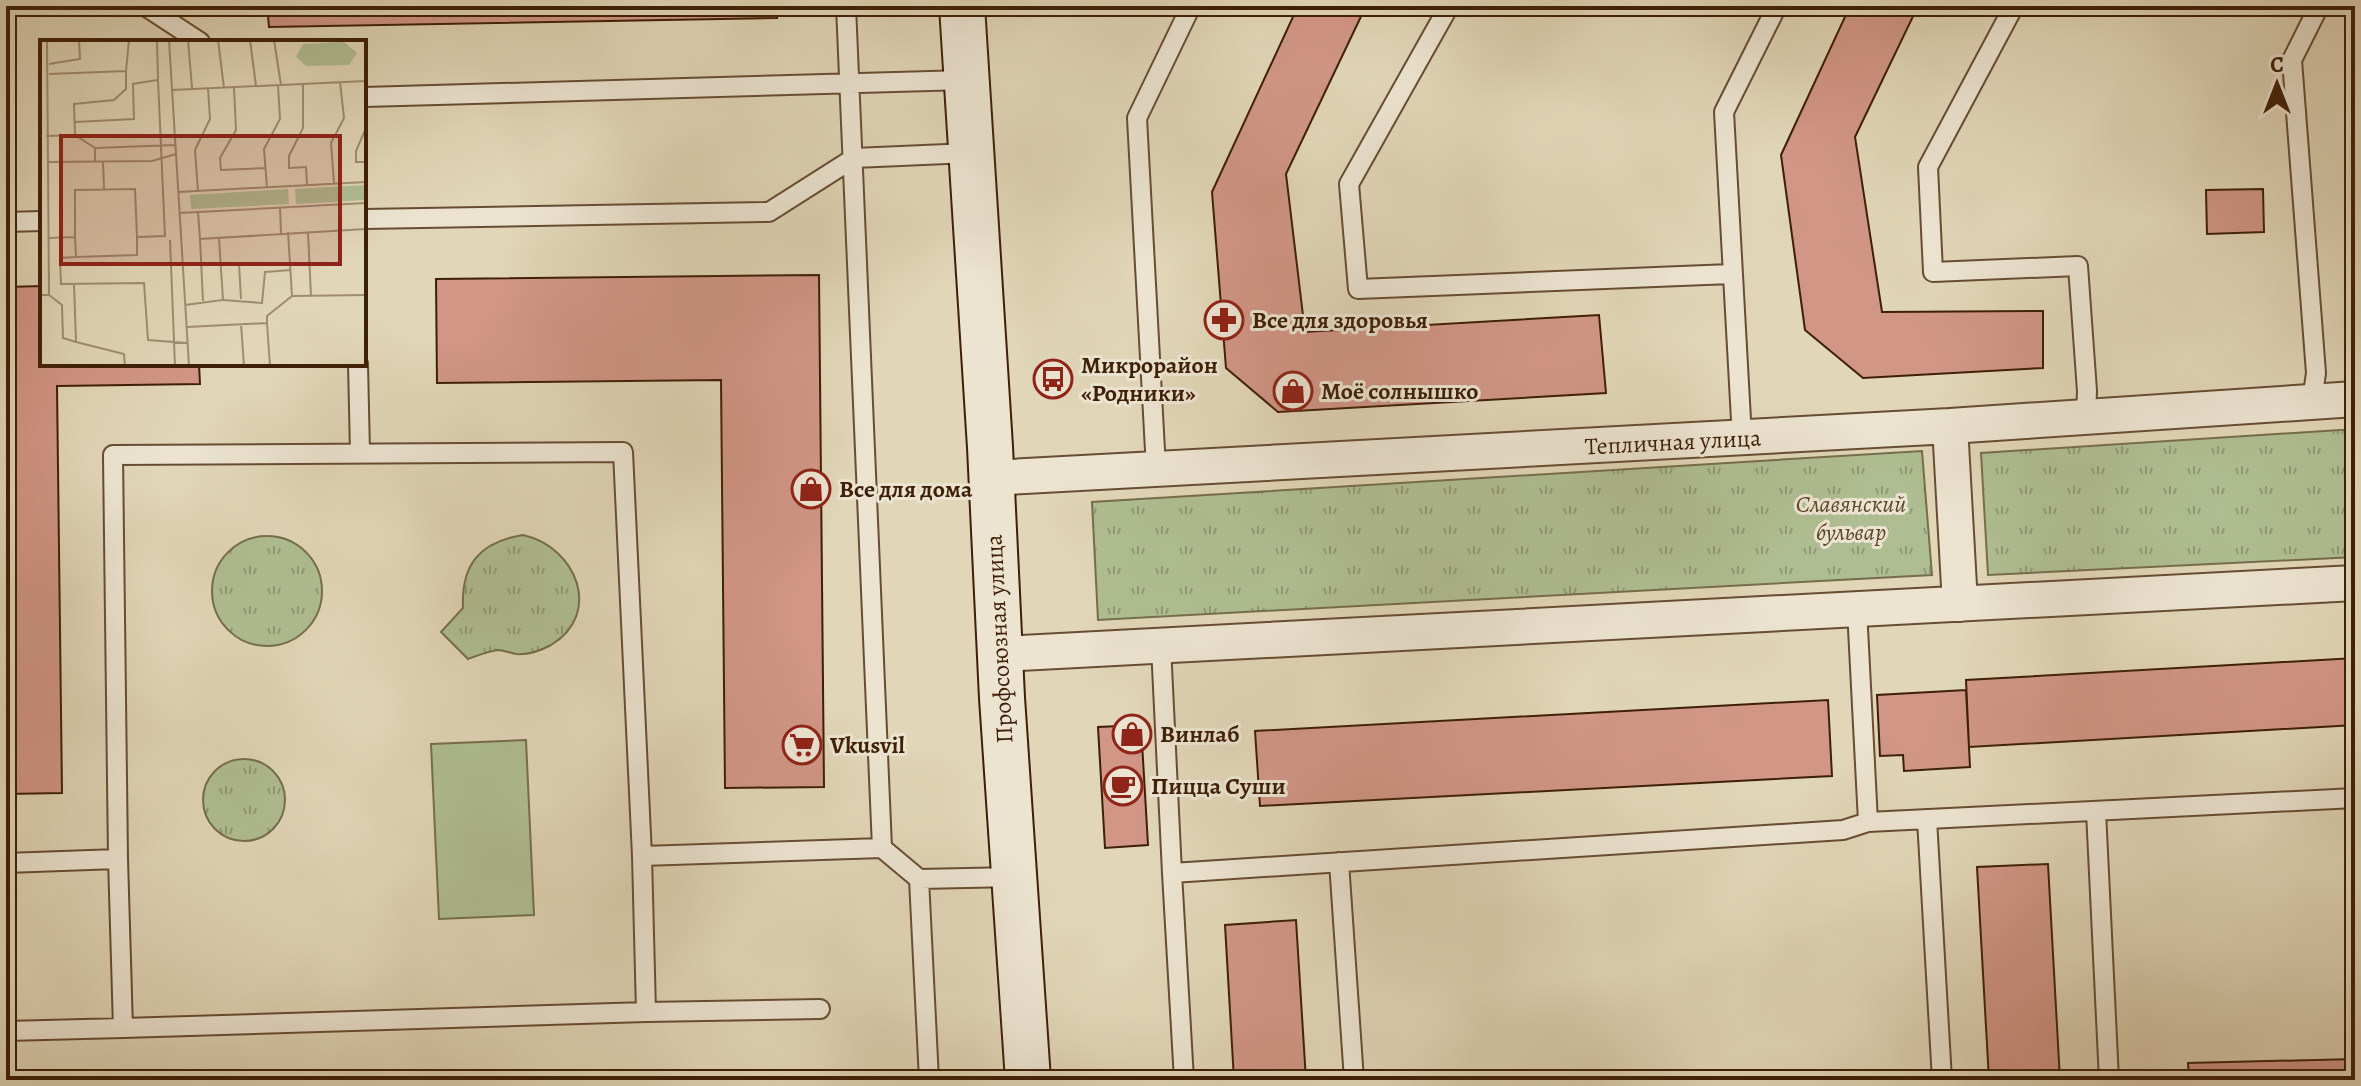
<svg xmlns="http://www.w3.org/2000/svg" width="2361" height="1086" font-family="Alegreya,serif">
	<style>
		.park { fill: url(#park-tufts); stroke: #766e4c; stroke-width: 2 }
		.pitch { fill: #afbe92; stroke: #766e4c; stroke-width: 2 }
		.building { fill: #d19686; stroke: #3e1f07; stroke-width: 2 }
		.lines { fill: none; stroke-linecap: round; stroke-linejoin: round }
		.lane-casing { stroke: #674d33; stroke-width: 22 }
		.street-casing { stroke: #674d33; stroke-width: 38 }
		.secondary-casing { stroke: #3e1f07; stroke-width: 48 }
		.lane { stroke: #ece4d1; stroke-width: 18 }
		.street { stroke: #ece4d1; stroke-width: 34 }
		.secondary { stroke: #ece4d1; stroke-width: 44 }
		.labels { text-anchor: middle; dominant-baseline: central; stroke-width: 6; stroke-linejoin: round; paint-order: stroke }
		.poi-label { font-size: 24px; font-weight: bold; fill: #3e1f07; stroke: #ece4d1; text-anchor: start }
		.street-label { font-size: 24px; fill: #3e1f07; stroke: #ece4d1 }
		.park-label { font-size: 24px; font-style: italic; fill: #5a472a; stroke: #ece4d1 }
		.inset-road { fill: none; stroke: #a08d71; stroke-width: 2 }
		.view { fill: #8f2418; fill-opacity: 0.15; stroke: #8f2418; stroke-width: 4 }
		.inset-edge { fill: none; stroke: #3e1f07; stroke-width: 4 }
	</style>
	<defs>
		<pattern id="park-tufts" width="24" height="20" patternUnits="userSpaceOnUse" patternTransform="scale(2)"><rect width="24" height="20" fill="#afbe92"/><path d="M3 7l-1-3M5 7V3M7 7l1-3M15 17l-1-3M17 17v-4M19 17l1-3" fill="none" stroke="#909a75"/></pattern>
	</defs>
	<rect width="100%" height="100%" fill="#e1d6b8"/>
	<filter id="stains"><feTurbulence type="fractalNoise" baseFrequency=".0025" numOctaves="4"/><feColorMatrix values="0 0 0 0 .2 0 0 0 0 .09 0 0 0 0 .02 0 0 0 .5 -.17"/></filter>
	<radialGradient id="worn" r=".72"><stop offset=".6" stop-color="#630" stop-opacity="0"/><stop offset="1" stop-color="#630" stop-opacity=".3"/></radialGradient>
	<path class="park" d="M2355 429V557L1988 575 1981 453Z
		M1922 451 1932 575 1098 620 1092 502Z
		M523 535C577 547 603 614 551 645 540 651 528 655 516 654 510 653 503 650 498 650 488 651 477 656 468 659L441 632 463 608C461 564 480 542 523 535Z
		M212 591a55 55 0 1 1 110 0a55 55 0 1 1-110 0Z
		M203 800a41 41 0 1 1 82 0a41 41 0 1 1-82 0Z"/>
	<path class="pitch" d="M526 740 534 915 439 919 431 744Z"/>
	<path class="building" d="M267 6H776L777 18 269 27Z
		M1298 6H1366L1286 174 1305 332 1599 315 1606 393 1278 412 1226 368 1212 192Z
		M1850 6H1918L1855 137 1882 312 2043 311V368L1863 378 1805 330 1781 155Z
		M2263 189 2264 232 2207 234 2206 190Z
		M819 275 824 787 725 788 721 380 437 383 436 279Z
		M42 286V364H199L200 384 57 386 62 793 6 794V287Z
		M2355 658V725L1969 747 1966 680Z
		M1966 690 1970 767 1904 771 1903 755 1880 756 1877 695Z
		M1828 700 1832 776 1260 806 1255 731Z
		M1141 725 1148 845 1105 848 1098 727Z
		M2048 864 2060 1080H1989L1977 867Z
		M1296 920 1306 1080H1234L1225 925Z
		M2355 1059V1080H2189L2188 1063Z"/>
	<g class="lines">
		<defs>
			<path id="lane" d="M145 6 200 42
				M1449 6 1349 184 1358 289 1731 274
				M2014 6 1928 167 1933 272 2078 266 2087 391 2086 418
				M364 97 966 80
				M364 219 769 212 854 158 970 153
				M6 222 42 221
				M358 364 360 453
				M2312 401 2316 373 2292 60 2319 6
				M1742 438 1724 112 1777 6
				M1156 469 1137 118 1191 6
				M1857 609 1868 822
				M1161 646 1172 873
				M2096 811 2109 1080
				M1927 819 1942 1080
				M882 848 919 879 1015 877
				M118 859 113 455 623 452 642 856
				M1339 862 1354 1080
				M6 863 118 859 123 1028 646 1012 642 856 882 848 846 6
				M919 879 929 1080
				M646 1012 820 1009
				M6 1031 123 1028
				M1184 1080 1172 873 1843 830 1868 822 2355 798"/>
			<path id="street" d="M1950 426 1960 604
				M990 478 1950 426 2355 399
				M1000 654 2355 583"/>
			<path id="secondary" d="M962 6 990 447 1002 698 1028 1080"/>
		</defs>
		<use href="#lane" class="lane-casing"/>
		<use href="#street" class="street-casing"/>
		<use href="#secondary" class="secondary-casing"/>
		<use href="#lane" class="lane"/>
		<use href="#street" class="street"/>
		<use href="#secondary" class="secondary"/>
	</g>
	<defs>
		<symbol id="pharmacy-ring" viewBox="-11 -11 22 22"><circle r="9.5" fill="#ece4d1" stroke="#8f2418" stroke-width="1.5"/><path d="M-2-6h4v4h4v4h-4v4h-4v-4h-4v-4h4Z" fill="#8f2418"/></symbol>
		<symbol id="bus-ring" viewBox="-11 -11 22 22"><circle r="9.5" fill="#ece4d1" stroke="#8f2418" stroke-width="1.5"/><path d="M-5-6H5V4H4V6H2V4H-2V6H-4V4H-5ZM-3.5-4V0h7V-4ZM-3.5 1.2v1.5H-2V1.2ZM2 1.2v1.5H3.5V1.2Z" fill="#8f2418"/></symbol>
		<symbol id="shop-ring" viewBox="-11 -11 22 22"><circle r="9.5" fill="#ece4d1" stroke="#8f2418" stroke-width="1.5"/><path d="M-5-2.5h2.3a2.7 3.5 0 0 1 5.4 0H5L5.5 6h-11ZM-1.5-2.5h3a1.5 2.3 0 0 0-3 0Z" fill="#8f2418"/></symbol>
		<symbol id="supermarket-ring" viewBox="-11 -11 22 22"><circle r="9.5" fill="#ece4d1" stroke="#8f2418" stroke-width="1.5"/><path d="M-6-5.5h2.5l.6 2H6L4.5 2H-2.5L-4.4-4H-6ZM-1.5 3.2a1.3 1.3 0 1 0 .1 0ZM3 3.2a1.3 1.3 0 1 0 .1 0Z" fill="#8f2418"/></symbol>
		<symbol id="cafe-ring" viewBox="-11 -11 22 22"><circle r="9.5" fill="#ece4d1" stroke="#8f2418" stroke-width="1.5"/><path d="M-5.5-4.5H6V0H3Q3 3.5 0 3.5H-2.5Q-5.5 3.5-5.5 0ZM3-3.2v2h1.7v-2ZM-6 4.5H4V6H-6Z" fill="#8f2418"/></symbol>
	</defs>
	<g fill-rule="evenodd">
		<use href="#pharmacy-ring" x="1202" y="298" width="44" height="44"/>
		<use href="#bus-ring" x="1031" y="357" width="44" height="44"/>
		<use href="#shop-ring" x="1271" y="369" width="44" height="44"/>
		<use href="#shop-ring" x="789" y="467" width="44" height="44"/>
		<use href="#shop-ring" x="1110" y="712" width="44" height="44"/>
		<use href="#supermarket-ring" x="780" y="723" width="44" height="44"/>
		<use href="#cafe-ring" x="1101" y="764" width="44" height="44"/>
	</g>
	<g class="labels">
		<g class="poi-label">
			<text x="1252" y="320">Все для здоровья</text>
			<text x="1081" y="365">Микрорайон<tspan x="1081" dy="28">«Родники»</tspan></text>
			<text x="1321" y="391">Моё солнышко</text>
			<text x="839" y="489">Все для дома</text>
			<text x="1160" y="734">Винлаб</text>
			<text x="830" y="745">Vkusvil</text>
			<text x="1151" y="786">Пицца Суши</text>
		</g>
		<g class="street-label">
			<text transform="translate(1673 442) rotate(-3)">Тепличная улица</text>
			<text transform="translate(999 639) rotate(-93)">Профсоюзная улица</text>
		</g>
		<g class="park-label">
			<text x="1851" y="504">Славянский<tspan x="1851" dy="28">бульвар</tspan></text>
		</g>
	</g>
	<g transform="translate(40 40)">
		<rect width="326" height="326" fill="#e1d6b8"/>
		<path d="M326 145V160L256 164 255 149ZM248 149 249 164 151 169 150 155Z" fill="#afbe92"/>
		<path d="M304 2 317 13 309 25 266 26 256 17 263 4Z" fill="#afbe92"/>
		<path class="inset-road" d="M129 0 149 326M148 0 152 48M178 0 184 48M210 0 216 46M234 0 241 45M9 24 40 19 39 0M9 34 86 31 89 0M92 44 118 40 117 0M263 44V88L249 116V128L266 127 267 145M194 47 196 90 180 118 181 130 225 128M132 50 326 41M35 82 94 79 93 43M326 88 316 111V122H326M35 95 34 64 74 60 86 49V31M6 96 35 95 55 108V122M55 108 135 105M7 122 112 121 136 114M63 122 64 149M294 143 291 103 304 78 300 42M227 148 224 109 240 79 238 45M158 151 155 110 170 79 168 48M138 152 326 142M240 168 241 193M158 172 160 199M139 173 326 163M268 192 271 256M35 197V150L95 149 97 197M9 198 35 197 36 217 97 215V197L125 196 118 40M130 200 135 326M36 217 20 218 21 244 104 243 108 300 147 303M199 224 201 259M34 244 36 302 84 314 85 326M0 255H9L7 0M9 255 22 265 23 298 36 302M252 256 326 255M183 260 222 263 225 232 251 230M163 261 160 199 326 189M145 265 183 260 179 198M227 283 230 326M201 284 204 326M147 287 227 283V276L252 256 248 192"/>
		<path class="view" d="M21 96H300V224H21Z"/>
		<rect width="326" height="326" class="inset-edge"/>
	</g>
	<rect width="2361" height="1086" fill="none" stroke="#e1d6b8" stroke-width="32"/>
	<rect x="8" y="8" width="2345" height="1070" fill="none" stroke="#3e1f07" stroke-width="4"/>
	<rect x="16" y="16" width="2329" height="1054" fill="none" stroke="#3e1f07" stroke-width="2"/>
	<g transform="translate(2277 84)" stroke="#ece4d1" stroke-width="6" paint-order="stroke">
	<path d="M0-6L14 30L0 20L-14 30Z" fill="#3e1f07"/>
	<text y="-12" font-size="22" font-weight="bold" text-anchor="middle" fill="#3e1f07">С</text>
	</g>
	<rect width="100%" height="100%" filter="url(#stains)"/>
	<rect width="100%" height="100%" fill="url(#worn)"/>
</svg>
